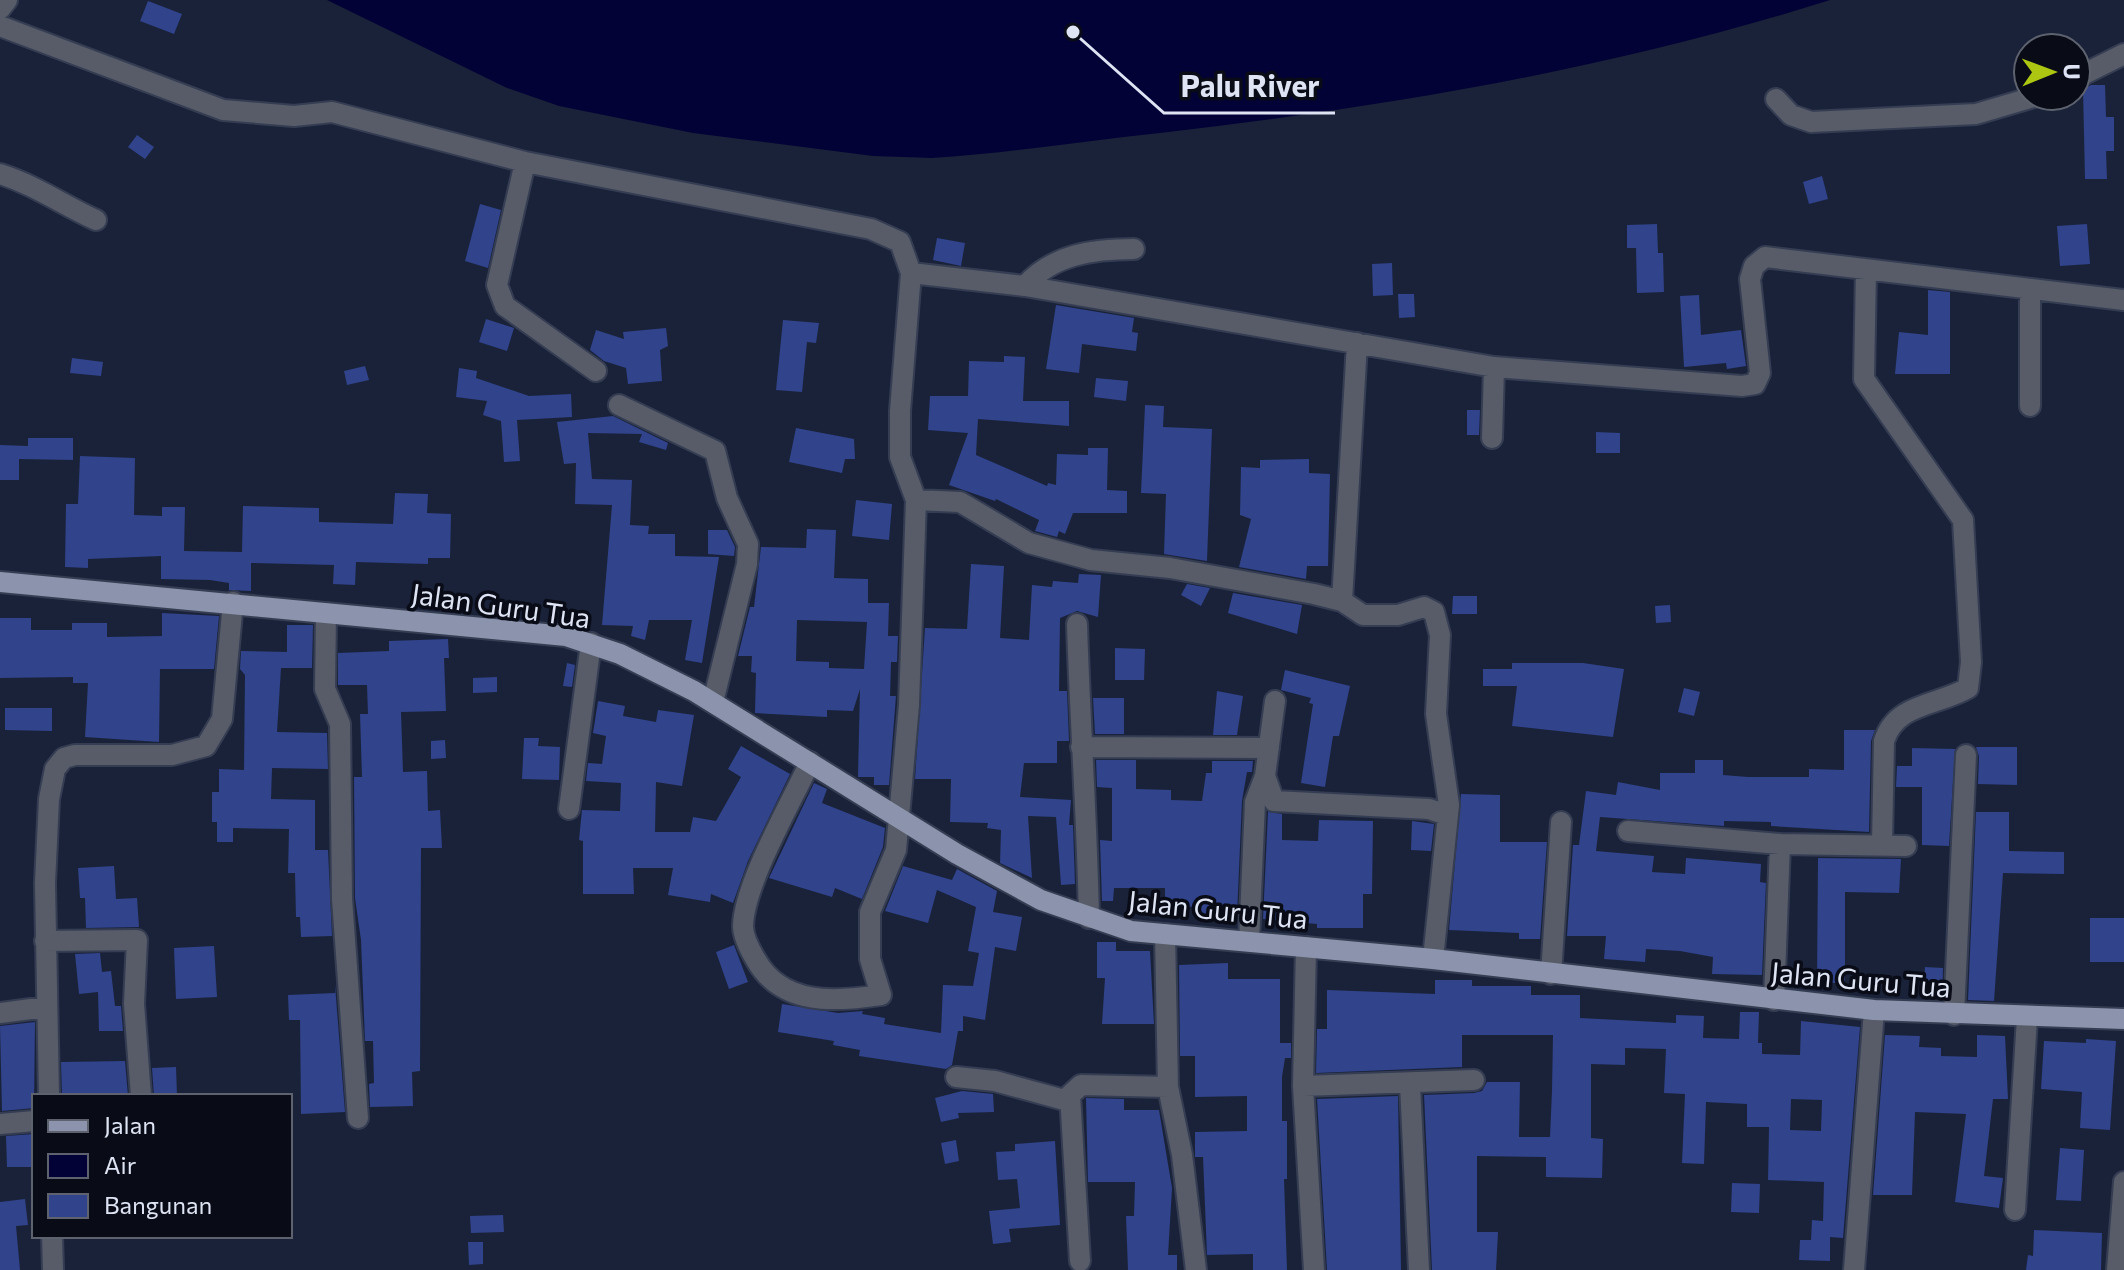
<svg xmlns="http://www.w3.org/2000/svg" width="2124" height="1270" font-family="Commissioner,sans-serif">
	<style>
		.water { fill: #030236 }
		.building { fill: #30438b; fill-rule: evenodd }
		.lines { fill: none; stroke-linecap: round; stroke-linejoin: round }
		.minor-casing { stroke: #353d53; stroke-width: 24 }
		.major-casing { stroke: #353d53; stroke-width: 24 }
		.minor { stroke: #575c68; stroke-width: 20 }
		.major { stroke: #8b94ac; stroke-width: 20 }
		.labels { text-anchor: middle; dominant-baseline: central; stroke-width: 7; stroke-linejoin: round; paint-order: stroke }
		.street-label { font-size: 28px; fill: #dee4f4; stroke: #090c16 }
		.leader { fill: none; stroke: #dee4f4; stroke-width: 3 }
		.callout-dot { fill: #dee4f4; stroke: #090c16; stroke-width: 3 }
		.callout-label { font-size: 30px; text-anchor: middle; font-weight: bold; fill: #dee4f4; stroke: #090c16; stroke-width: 7; stroke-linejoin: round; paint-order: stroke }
	</style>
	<rect width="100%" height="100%" fill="#1a2239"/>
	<path class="water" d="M327 0H1830C1614 69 1385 107 1160 133 1084 141 1008 153 932 158L873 156 693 133 559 106 507 88Z"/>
	<path class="building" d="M148 1 182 14 174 34 140 21Z
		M2091 85H2105L2106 117H2114V151H2106L2107 179H2085L2083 89Z
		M137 135 154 147 145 159 128 147Z
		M1822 176 1828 199 1809 204 1803 182Z
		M480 204 501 210 488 268 465 261Z
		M1657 224 1658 253H1663L1664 292 1637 293 1636 248H1627V225Z
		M2087 224 2090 264 2060 266 2057 226Z
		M937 238 965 243 961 266 933 260Z
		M1392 263 1393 295 1373 296 1372 264Z
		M1928 290 1950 292V374H1895L1899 332 1928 335Z
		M1398 294H1414L1415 317 1399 318Z
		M1699 295 1701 335 1741 330 1746 366 1727 369 1726 363 1684 367 1680 296Z
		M1056 305 1134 318 1132 332 1138 333 1136 351 1082 344 1079 373 1046 369Z
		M486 319 514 328 507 351 479 342Z
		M783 320 819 323 816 343 807 342 802 392 776 390Z
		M666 328 668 346 660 350 662 381 628 384 626 368 604 361 590 350 596 330 624 339 623 332Z
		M1004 356 1025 357 1023 401H1069V426L978 419 976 455 1047 486 1048 483 1056 485 1057 454 1088 455V448H1108L1107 490 1127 491V513H1073L1065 534 1059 531 1057 537 1035 531 1039 520 996 499 995 501 949 485 968 433 928 430 930 396H968L969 361 1004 362Z
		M72 358 103 362 101 376 70 373Z
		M365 366 369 380 347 385 344 371Z
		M459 368 477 371 476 378 529 396 571 394 572 417 517 420 520 461 504 462 501 421 483 415 487 401 456 397Z
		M1096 378 1128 381 1126 401 1094 397Z
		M1145 405 1164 406 1163 427 1212 429 1207 561 1164 554 1166 494 1141 493Z
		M1467 410H1480L1479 435H1467Z
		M613 416 668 443 666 450 639 442 642 434 588 433 592 479 632 480 630 525 649 526 648 534H675V556L719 557 702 663 685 660 692 620H649L645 640 631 636 633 626 602 625 612 505 575 504 576 463 564 464 557 422Z
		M796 428 854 439 855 459H845L842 473 789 462Z
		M1596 432 1620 433V453H1596Z
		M28 438H73V460L19 459V480H0V445L28 446Z
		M80 456 135 458 134 515 162 516V507H185L184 551 242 552 243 506 319 508V522L393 524 395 493 428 494 427 513 451 514 450 558H428V564L356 562 355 585 333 584 334 565 251 563V591L229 590V583L210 580 161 579V556L88 559V568L65 567 66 504H78Z
		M1309 459V473L1330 474 1328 566H1307L1306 579 1239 567 1251 519 1240 515 1241 467 1260 468V460Z
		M856 500 892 504 889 540 852 536Z
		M807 529 836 530 834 578 868 579V603H889L888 636H898L897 662H891L890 696H896L889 785H874V777H858L860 689 853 711 827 710V717L755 713 756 673 751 672 752 656H738L750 607H754L761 547 806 548ZM797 620 867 622 864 669 829 668V662L796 661Z
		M708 530H727L735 547 733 565 734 556 708 554Z
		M971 564 1004 566 1000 638 1029 640 1032 585 1052 587 1053 581 1078 583 1079 574 1101 575 1098 617 1077 611 1060 618 1059 691H1067L1069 741H1057V763H1024L1020 797 1071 800 1069 825H1073L1075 884 1061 885 1056 817 1028 816 1032 878 1000 863 1001 830 987 828 988 823 950 822 951 779H915L925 628 967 629Z
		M1187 584 1210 588 1201 606 1181 595Z
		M1233 593 1302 605 1297 634 1228 613Z
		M1453 596H1477V614H1452Z
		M1670 605 1671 622 1656 623 1655 606Z
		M162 613 219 616 214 669H160L159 742 85 737 88 683H73V677L0 678V618H31V630H72V623H107V637L162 636Z
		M287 625H313L312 668H281L277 732 327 733 328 769 272 768 271 799 315 800V850H328L332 936 301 937 300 917H296L295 873H288L289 829 233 828V842H217V822H212V792H219V769L244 770 245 675 240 669 241 651 287 652Z
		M448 639 449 658H444L446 711 401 712 403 772 427 771 428 811 440 810 442 848H421L420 1071 412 1072 413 1106 370 1107 369 1084 374 1083 373 1041H365L361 940 355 898 354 777H362L360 714H368L367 685H338V653L389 651V641Z
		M1115 648 1145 649 1144 680H1115Z
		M567 663 575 665 572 687 563 686Z
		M1512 663H1583L1624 669 1613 737 1512 726 1517 686H1483V669H1512Z
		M1285 670 1350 686 1339 736H1333L1325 787 1301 783 1313 704 1309 703 1311 698 1281 690Z
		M497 677V692L473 693V678Z
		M1684 688 1700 692 1694 716 1678 712Z
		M1217 691 1243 696 1237 735H1213Z
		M1093 698H1124V734H1095Z
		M598 701 625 706 623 716 656 722 658 710 694 715 682 786 656 782 655 832H690L693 817 716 821 741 777 728 769 741 746 790 774 748 861 733 903 711 894 710 902 668 895 673 868H633L634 894H583V841L579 840 582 810 620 811 621 783 586 781 588 763 602 764 606 736 593 733Z
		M5 708H52V731L5 730Z
		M1844 730H1875L1871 741 1869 832 1771 826V822L1724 821V826L1600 817 1596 851 1654 856 1652 872 1685 874 1686 858 1761 864 1760 882 1766 883 1762 975 1712 974 1713 957 1680 951 1646 949 1645 962 1604 959 1606 936H1567L1573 845H1579L1586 791 1616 795 1618 782 1660 790V773H1695V760H1723V775L1748 777H1809V769L1844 770Z
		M524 738H539L538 746 560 747 559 780 522 779Z
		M445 740 446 758 431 759V741Z
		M1976 747H2017V785L1978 784 1979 756Z
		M1912 748 1955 749 1949 846 1922 845V787H1896L1897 766H1912Z
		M1096 760H1136V789L1171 790V800L1202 801 1206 773H1212V761H1253L1252 772H1247L1242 801 1237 915H1200V907L1165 906V888H1114L1113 901H1102L1100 840 1112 841V788L1097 787Z
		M814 783 827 789 822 803 885 828 883 847 862 899 835 888 832 897 769 878Z
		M1461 794 1500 795V842H1547L1540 939H1519V933L1449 930Z
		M1268 812 1282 814V840L1318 841 1319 820 1373 821 1372 894H1363V928H1317V924L1263 919Z
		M1976 812H2009V851L2064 852V874L2003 873 1994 1001 1968 1000Z
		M1412 821 1434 824 1431 851 1411 850Z
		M1818 858 1901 859 1899 893 1845 892V983H1817Z
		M114 866 116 899 137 898 139 927 86 928 85 898H80L78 868Z
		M903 866 952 880 957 869 997 891 993 912 1022 917 1016 951 995 947 985 1020 963 1016V1031H958L952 1065 946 1069 859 1056 860 1050 833 1045 834 1041 778 1032 782 1004 838 1013 863 1011 862 1014 885 1018 884 1024 941 1033 943 985 973 986 979 953 968 951 976 907 937 890 928 923 885 911Z
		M2090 918H2124V962H2090Z
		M1097 942H1116V951H1150L1154 1024H1102L1105 978H1097Z
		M734 945 748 982 729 989 716 952Z
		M214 946 217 997 176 999 174 948Z
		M100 953 102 972 111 971 115 1006H121L123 1031H99L98 992 79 994 75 954Z
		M1228 963V979H1280V1043H1291V1058H1285L1282 1077V1121H1287V1179H1284L1287 1270H1253V1254L1207 1255 1203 1157H1195V1132L1247 1131V1096L1195 1097V1056H1180L1179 965Z
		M1925 967 1943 968 1942 999H1923Z
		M1435 980H1472V986H1531V995H1580V1018L1676 1023V1015L1704 1016 1703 1038 1739 1039 1740 1012H1759L1758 1043H1762V1054L1800 1055 1801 1021 1860 1027 1843 1238 1830 1237V1261L1799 1260 1800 1240H1811L1812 1220 1823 1221 1824 1182 1768 1180 1769 1127H1747V1104L1706 1102 1704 1164 1682 1163 1685 1094 1664 1093 1666 1049 1625 1048V1065L1591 1064V1138L1603 1139 1602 1178 1546 1177V1157L1477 1156V1232H1498L1496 1270H1432L1424 1095 1474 1093 1482 1091 1487 1082H1520L1519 1137H1550L1552 1091 1553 1035H1462V1067L1316 1073 1317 1029H1327V990L1435 994ZM1791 1099 1822 1100 1821 1131 1790 1130Z
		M335 985 345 1112 301 1114 300 1020H289L288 995 335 993Z
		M35 1022 34 1108 2 1111 0 1026Z
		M1885 1035 1920 1036 1919 1047 1941 1048V1056L1977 1057V1035L2005 1036 2008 1099H1993L1984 1176 2003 1178 1999 1208 1955 1202 1966 1114 1915 1112 1912 1195H1873Z
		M2086 1039 2116 1041 2110 1130 2080 1128 2082 1092 2041 1089 2044 1041 2086 1043Z
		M125 1061 128 1096H62L61 1062Z
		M176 1067 177 1096H154L152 1068Z
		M962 1091 993 1094 994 1112 958 1113 959 1118 941 1122 935 1098Z
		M1398 1096 1401 1270H1327L1317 1099Z
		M1086 1098 1124 1099V1110H1159L1172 1188 1168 1255H1177V1270H1128L1126 1216H1134L1135 1182H1088Z
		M34 1134V1167H7L6 1136Z
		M956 1140 959 1161 945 1164 941 1143Z
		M1055 1141 1060 1225 1009 1229 1011 1242 993 1244 989 1211 1020 1208 1017 1179 998 1180 996 1152 1015 1151V1144Z
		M2060 1148 2084 1150 2081 1201 2056 1200Z
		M1732 1183 1760 1184 1759 1213 1731 1212Z
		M25 1199 28 1225 16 1226 20 1270H0V1202Z
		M503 1215 504 1232 471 1233 470 1216Z
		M2034 1230 2102 1233 2101 1270H2026L2028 1255 2033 1256Z
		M468 1242H483V1264L469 1265Z"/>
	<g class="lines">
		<defs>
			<path id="minor" d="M0 9 7 0
				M0 26 223 110 294 116 332 112 525 162 871 229 900 242 911 273 900 411V457L916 500 909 705 896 850 870 912V959L881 995C835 1002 782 1006 756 960 750 950 743 937 743 926 744 884 791 803 810 762
				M2076 78 2124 54
				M1776 99 1791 115 1811 122 1976 114 2037 96
				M525 162 497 285 505 306 596 371
				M0 174C35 185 63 205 96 220
				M1866 270 1864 379 1963 520 1971 662 1968 688C1937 706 1896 703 1884 741L1882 844
				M911 273 1025 286C1053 254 1094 249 1134 249
				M1025 286 1494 367 1492 438
				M2030 289V406
				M1494 367 1742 386 1755 384 1760 373 1750 279 1754 266 1765 257 2124 300
				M619 405 715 451 727 498 748 544 747 564 713 702
				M916 500 960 502 1029 543 1091 560 1170 568 1314 594 1342 601 1363 615H1398L1424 607 1434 612 1440 635 1436 714 1449 805 1433 959
				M1342 601 1357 343
				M326 613 325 689 340 724 342 899 358 1118
				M1077 624C1080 722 1087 820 1089 918
				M1081 747 1269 748
				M1265 776 1274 801 1429 809 1447 815
				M569 809 591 643
				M1628 831 1780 844
				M1165 934 1168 1087 1182 1155 1196 1270
				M45 941 137 940 134 1004 141 1096
				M1249 941 1255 802 1265 776 1275 701
				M1306 947 1303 1086 1314 1270
				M1551 974 1561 822
				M1774 1000 1780 844 1906 846
				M0 1013 46 1007
				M1954 1015 1966 755
				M956 1077 995 1081 1068 1101
				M1410 1085 1419 1270
				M1303 1086 1474 1080
				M49 1096 45 883 49 799 55 769 64 758 75 755H172L206 746 222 719 233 602
				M0 1124 34 1121
				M2015 1210 2027 1018
				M52 1236 53 1270
				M1080 1261 1070 1095 1081 1085 1168 1087
				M1854 1270 1874 1010
				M2117 1270 2124 1182"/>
			<path id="major" d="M0 582 566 636 620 654 694 691 957 854 1041 900 1131 931 1433 959 1874 1010 2124 1019"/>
		</defs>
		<use href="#minor" class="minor-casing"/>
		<use href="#major" class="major-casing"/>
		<use href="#minor" class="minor"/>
		<use href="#major" class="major"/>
	</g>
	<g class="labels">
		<g class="street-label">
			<text transform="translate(501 605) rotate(8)">Jalan Guru Tua</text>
			<text transform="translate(1218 909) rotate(6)">Jalan Guru Tua</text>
			<text transform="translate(1861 979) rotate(5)">Jalan Guru Tua</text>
		</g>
	</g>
	<path class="leader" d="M1073 32L1164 113H1335"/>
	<circle class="callout-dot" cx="1073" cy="32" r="8"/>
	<g class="callout-label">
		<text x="1250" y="97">Palu River</text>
	</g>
	<rect x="32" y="1094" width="260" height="144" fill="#090c16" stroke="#5e626f" stroke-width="2"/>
	<rect x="48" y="1120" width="40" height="12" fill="#8b94ac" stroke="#5e626f" stroke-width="2"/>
	<text x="104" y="1134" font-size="24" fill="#dee4f4">Jalan</text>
	<rect x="48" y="1154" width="40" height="24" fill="#030236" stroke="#5e626f" stroke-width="2"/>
	<text x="104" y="1174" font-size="24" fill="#dee4f4">Air</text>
	<rect x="48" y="1194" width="40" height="24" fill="#30438b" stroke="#5e626f" stroke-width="2"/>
	<text x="104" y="1214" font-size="24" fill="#dee4f4">Bangunan</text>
	<g transform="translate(2052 72) rotate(89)"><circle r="38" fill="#090c16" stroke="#5e626f" stroke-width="2"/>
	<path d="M0-6L14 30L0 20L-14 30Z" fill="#acc611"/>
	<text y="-12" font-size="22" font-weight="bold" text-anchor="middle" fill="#dee4f4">U</text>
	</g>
</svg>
